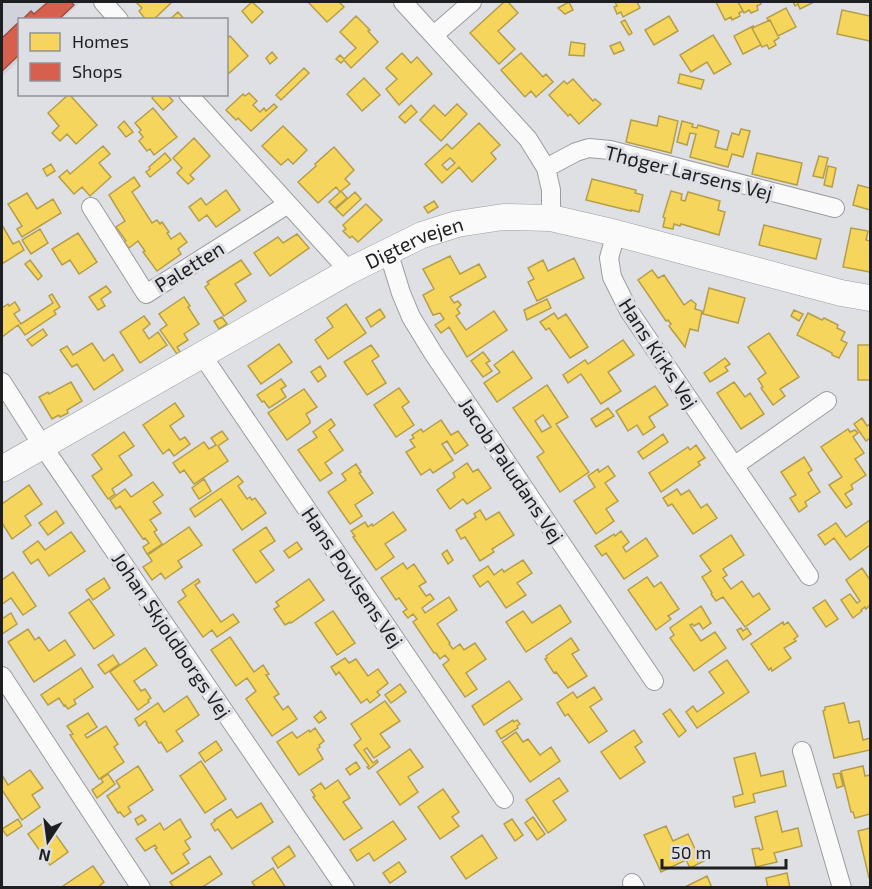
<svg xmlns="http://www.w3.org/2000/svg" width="872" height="889" font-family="'Exo 2',sans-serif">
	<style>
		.built { fill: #d0d3da }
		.homes { fill: #f6d55c; stroke: #b59e4a; stroke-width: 1.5; fill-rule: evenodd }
		.shops { fill: #d6604d; stroke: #9f4c40; stroke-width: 1.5 }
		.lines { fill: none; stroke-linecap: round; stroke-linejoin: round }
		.street-casing { stroke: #9b9c9e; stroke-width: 20 }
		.secondary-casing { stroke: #9b9c9e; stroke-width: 27 }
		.street { stroke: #fafafb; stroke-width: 18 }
		.secondary { stroke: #fafafb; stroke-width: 26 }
		.labels { text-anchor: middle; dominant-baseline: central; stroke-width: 6; stroke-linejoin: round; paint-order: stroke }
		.street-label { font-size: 20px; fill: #1e1f21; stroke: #dedfe5 }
	</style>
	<rect width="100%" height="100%" fill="#dfe0e4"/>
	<path class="built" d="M2 2H81L62 19 20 20 19 60 2 77Z"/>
	<path class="homes" d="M136 2H172L153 20H146L139 11 142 8Z
		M252 2 263 12 252 23 242 11Z
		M308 2H339L344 7 327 22Z
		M504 2H508L518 13 498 31 515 49 499 64 470 33Z
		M569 2 573 10 565 14 558 8Z
		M615 2H637L640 8 623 17 621 12 617 14 614 7 617 6Z
		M716 2H738L743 11 739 13 740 16 732 20 731 17 725 20Z
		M738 2H760L761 4 757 6 758 10 751 13 749 10 744 13Z
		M793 2H814L800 9 798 4 795 6Z
		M786 8 796 27 778 36 770 20H768L767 18Z
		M842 10 870 16V41L837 34Z
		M178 12 185 20H169Z
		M356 16 370 30 368 31 378 42 351 68 344 60 341 63 336 59 340 55 344 59 356 48 340 32Z
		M669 16 678 31 654 45 645 30Z
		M625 20 632 33 629 35 621 22Z
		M770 20 779 38 774 41 776 45 769 49 767 45 762 47 752 28Z
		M753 26V28H752L761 45 743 54 734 36Z
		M713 35 731 64 714 74 707 62 691 72 680 55Z
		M230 36 248 56 226 76V39Z
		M571 42 585 44 584 56 569 55Z
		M620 42 624 50 614 54 610 46Z
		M272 52 277 58 270 64 266 58Z
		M402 53 411 63 417 57 432 74 399 105 386 89 397 79 386 68Z
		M521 53 543 77 546 74 553 82 536 97 531 91 525 97 501 70Z
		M304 68 309 73 281 100 276 95Z
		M680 74 704 80 701 89 678 83Z
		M364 78 380 95 362 111 347 94Z
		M573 79 593 101 595 99 601 104 579 124 570 114 568 116 549 95 564 81 567 84Z
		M249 93 257 101 253 105 260 112 264 108 266 111 274 104 277 107 251 131 238 118 236 120 226 110 243 94 245 96Z
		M69 94 97 125 76 144 67 134 60 141 52 133 59 126 48 113Z
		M155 94H167L173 101 163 110 152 98Z
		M457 104 467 114 441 141 420 120 434 105 445 116Z
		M411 105 417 112 405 123 399 117Z
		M153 108 177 137 154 155 150 149 147 151 139 141 143 137 139 132 141 130 135 123Z
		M659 116 678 121 671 153 626 142 631 120 657 126Z
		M124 121 133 132 126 137 118 127Z
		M682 121 693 124 692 127 697 128 698 125 719 131 715 147 727 150 732 133 739 135 741 129 750 131 743 157 732 154 728 167 690 157 696 134 690 133 687 145 677 142Z
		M479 123 500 145 491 153 496 159 472 182 459 167 442 183 425 164 447 144 452 149ZM450 158 455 163 447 170 442 165Z
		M283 126 307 150 293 164 288 159 281 165 262 146Z
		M194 138 210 156 190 175 194 179 188 184 177 173 182 168 173 158Z
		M103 146 110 154 99 163 111 177 90 196 82 187 74 194 59 177 67 170 70 174Z
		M334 147 354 170 345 179 350 184 341 191 347 198 335 208 329 202 340 192 336 187 318 203 298 182 316 166 315 164Z
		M165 153 171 160 150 177 146 172 150 169 149 167Z
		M757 153 802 163 797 185 752 174Z
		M819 156 828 158 823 178 813 176Z
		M51 164 55 171 47 176 43 169Z
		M828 166 836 168 832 187 824 185Z
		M134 177 140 186 132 192 152 223 157 220 160 224 162 222 169 232 167 233 171 239 180 233 187 242 178 249 181 254 157 271 143 252 145 251 138 241 129 248 124 242 126 241 116 227 125 221 109 195Z
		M592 179 636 190 635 193 643 195 639 212 631 210V211L586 200Z
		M858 185 870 188V210L853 205Z
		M226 190 240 210 216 227 207 215 199 221 189 207 201 198 206 205Z
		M671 191 682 194 681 200 685 201 688 192 720 201 718 210 725 212 719 235 681 224 680 226 674 224 673 229 663 227 665 218 663 217Z
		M355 192 361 199 343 216 336 209Z
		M27 193 37 209 53 199 61 213 22 237 17 229 22 226 8 204Z
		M434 201 438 207 428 213 424 207Z
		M366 204 382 220 358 242 352 236 350 238 343 231 346 229 343 225Z
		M2 225 13 244 19 241 24 250 2 264Z
		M764 225 821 239 816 259 759 245Z
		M851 228 868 231 866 240 870 241V272L843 267Z
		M40 229 48 243 31 254 22 240Z
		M78 233 97 262 79 274 70 260 62 265 52 249Z
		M297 234 309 248 270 276 254 253 278 237 283 243Z
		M450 256 460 274 479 264 486 277 450 297 454 303 458 301 461 305 457 309 460 313 456 316 466 330 494 311 507 330 467 357 449 327 441 333 435 325 444 319 440 313 433 315 423 295 434 289 423 269Z
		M574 258 584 278 537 301 528 282 534 279 528 268 543 260 548 271Z
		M30 260 42 276 38 280 25 264Z
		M241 260 251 274 235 284 246 301 224 316 205 287 209 284 207 282Z
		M652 270 658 278 664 275 684 305 691 300 696 304 695 309 702 311 698 331 690 329 685 347 669 326 671 324 668 320 666 321 638 280Z
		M106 286 111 292 101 299 105 306 98 310 89 297Z
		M709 288 745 298 738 323 703 314Z
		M52 294 60 307 54 311 56 314 25 335 18 325 2 337V308L8 304 9 306 15 302 20 310 14 314 21 324 53 303 49 296Z
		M184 297 190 306 188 307 199 324 184 334 188 340 177 347 180 352 177 354 160 330 167 325 159 314Z
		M547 299 551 308 527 320 524 310Z
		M346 304 366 333 328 359 315 340 333 327 327 318Z
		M380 309 385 317 371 327 366 318Z
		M794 310 803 314 799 321 791 316Z
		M554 313 558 319 566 314 588 347 570 358 549 328 546 330 540 322Z
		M808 313 822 320 824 318 838 325 837 328 845 332 841 340 847 343 839 358 832 355V353L797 335Z
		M144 316 150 324 143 330 149 339 158 332 167 345 140 363 120 332Z
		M222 317 227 324 219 329 214 321Z
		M43 329 47 335 32 346 27 340Z
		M769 333 799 377 780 389 785 396 773 405 761 388 763 387 758 379 766 373 748 347Z
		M623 340 634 355 608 372 621 391 601 404 581 374 568 383 563 375 585 360 588 364Z
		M92 343 104 361 113 354 123 370 94 390 77 364 72 367 60 350 67 346 73 355Z
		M279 344 292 362 261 384 248 366Z
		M371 345 379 356 372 361 386 383 367 395 344 362Z
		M858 345H870V380H858Z
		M513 351 532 378 497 402 484 383 500 372 494 365Z
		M483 352 490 361 486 363 492 371 483 377 471 361Z
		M725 358 730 364 725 367 728 371 710 382 704 373Z
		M320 366 326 376 318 382 311 372Z
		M281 379 286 386 281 389 286 397 269 408 264 401 262 402 257 395Z
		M71 382 82 401 67 410 68 413 60 417 59 415 52 419 39 397 48 392 49 394Z
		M734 382 745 397 750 393 764 414 741 429 717 393Z
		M547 385 568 417 556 424 589 472 560 492 537 457 544 452 513 408ZM543 415 551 427 542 432 535 421Z
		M655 386 668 405 649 417 655 427 643 435 637 425 628 431 616 411Z
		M399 388 409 402 402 407 414 425 396 437 374 405Z
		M304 389 317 407 306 414 310 421V423L287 440 268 413Z
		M175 403 184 416 170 426 180 440 185 437 190 444 174 456 169 449 163 454 143 425Z
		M608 408 614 416 596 427 591 419Z
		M862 418 867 426 870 424V438L866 441 854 424Z
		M331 419 335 425 329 430 343 450 325 463 332 473 320 481 298 450 317 437 313 432Z
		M441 420 451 435 458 431 468 445 455 454 447 441 442 444 453 460 433 473 430 469 421 475 406 452 415 447 410 440 414 438 412 435 421 429 423 432Z
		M848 429 850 432 855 430 858 433 853 437 864 453 855 459 866 475 851 485 853 489 845 494 852 504 846 508 829 485 842 477 821 447Z
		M222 431 228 439 218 446 228 461 194 484 184 470 180 473 173 463 204 442 209 449 216 445 211 438Z
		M124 432 134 446 119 456 132 475 112 489 115 494 108 499 92 476 102 469 92 455Z
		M663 434 668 442 643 459 638 452Z
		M696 445 705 458 698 462 700 465 661 492 649 473 688 447 690 450Z
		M804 457 812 470 808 473 820 492 805 502 807 506 799 512 790 498 796 495 781 472Z
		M467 463 473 472 478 469 491 488 467 504 463 499 450 509 437 490 455 477 453 473Z
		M356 464 361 472 359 473 373 493 355 505 362 516 350 524 328 492 346 480 342 474Z
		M608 466 615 476 605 483 618 501 606 509 614 521 596 534 574 501 595 487 588 476 598 469 599 472Z
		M238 476 243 482 238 486 247 499 250 497 252 500 255 498 266 513 242 530 221 499 195 517 190 509Z
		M204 479 211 491 199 499 192 488Z
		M153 482 163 495 153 502 161 513 150 520 157 530 154 532 162 544 147 554 143 547 149 543 145 538 143 539 120 506 116 509 110 500 125 489 131 497Z
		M29 485 42 504 25 516 31 525 12 539 2 523V504Z
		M677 489 681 495 689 490 701 508 707 504 717 518 693 534 672 504 668 506 663 498Z
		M480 510 486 520 499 512 514 535 492 549 494 552 480 561 465 537 461 539 456 530 476 517 474 514Z
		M56 511 64 523 48 535 39 523Z
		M393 512 406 530 385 544 394 557 376 570 353 537 355 536 351 531 365 522 368 527 372 524 373 526Z
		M870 520V545L850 560 834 538 825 545 818 535 836 523 846 537Z
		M189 527 202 545 178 561 182 567 165 579 161 573 152 580 143 567 152 561 148 555Z
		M266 527 275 541 260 551 274 570 256 583 233 550Z
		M621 531 629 542 623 547 626 552 646 538 658 556 624 579 606 553 602 556 595 546 614 534 615 536Z
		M71 532 85 551 49 576 38 559 31 564 23 552 38 541 45 550Z
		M731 535 744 555 723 569 727 575 723 578 731 589 742 581 753 597 759 593 770 609 745 627 723 597 716 601 711 594 712 593 702 577 711 571 700 556Z
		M297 542 302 549 289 558 284 551Z
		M447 550 453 560 448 564 442 554Z
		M523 560 532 573 517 583 526 595 506 608 488 581 480 587 473 576 488 566 494 575 502 569 504 572Z
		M403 563 407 569 414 564 426 582 419 586 426 596 430 594 434 599 422 608 425 613 449 597 457 610 437 624 450 643 449 644 453 649 460 644 464 650 475 643 486 659 466 673 477 689 465 697 443 665 449 660 445 655 440 659 436 653H434L413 622 417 619 413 614 408 618 403 612 407 609 399 598 396 600 381 578Z
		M862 568 870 580V605L866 609 865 607 861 610 862 611 853 618 841 600 850 594 857 603 860 601 846 580Z
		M13 572 36 606 23 615 11 598 2 604V580Z
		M647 577 654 587 661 582 679 609 668 616 671 619 656 630 628 590Z
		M104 578 110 588 93 600 86 590Z
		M198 579 200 582 195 585 221 622 233 614 239 622 217 637 212 630 203 637 178 602 186 596 182 590Z
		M309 579 324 600 291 623 290 622 285 625 274 609 279 606 276 602Z
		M89 599 114 635 94 649 69 613Z
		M825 600 838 619 826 627 813 608Z
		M560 605 571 622 526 652 506 622 523 611 532 623Z
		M701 606 711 623 703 629 699 623 694 626 692 624 690 625 701 641 715 632 726 648 694 671 670 638 674 635 670 628Z
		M333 611 355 643 337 655 315 623Z
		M11 613 17 624 2 634V619Z
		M783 622 784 625 788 622 798 636 794 639 796 641 784 648 791 658 772 671 771 668 769 670 751 644Z
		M741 628 743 631 747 628 751 634 743 640 737 630Z
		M28 629 35 640 39 637 49 651 65 640 75 655 34 682 8 642Z
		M230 637 254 672 263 665 269 674 266 675 279 694 274 697 283 710 288 706 297 719 272 736 246 699 256 691 247 678 236 686 211 650Z
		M571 638 579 650 572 654 587 676 568 688 556 672 554 673 545 659 547 658 546 656Z
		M145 648 157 665 134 681 141 691 145 689 151 698 148 700 149 702 138 710 110 672Z
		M113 655 119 664 105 674 98 665Z
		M345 658 349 663 356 659 368 676 378 669 388 683 377 692 380 695 370 703 367 699 361 703 339 672 336 675 331 667Z
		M727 660 749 692 697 728 686 712 693 706 697 712 724 693 709 672Z
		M81 668 93 687 74 700 76 704 68 709 65 705 64 706 59 698 48 705 41 695Z
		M509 681 522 699 484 725 472 706Z
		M400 684 406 692 391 703 385 695Z
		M594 687 602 699 590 707 607 731 589 743 568 714 565 716 557 703 573 692 577 698Z
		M187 696 199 715 176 731 183 741 167 752 161 742 159 743 146 724 147 723 145 721 139 726 135 719 158 703 164 712Z
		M385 701 400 721 380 734 390 747 374 758 367 748 364 750 373 763 377 760 378 762 369 769 367 767 369 766 354 745 361 739 351 724Z
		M844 703 849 723 859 721 863 740 870 738V750L834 758 823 711 825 710V707Z
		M670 709 686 731 679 737 663 714Z
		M321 711 326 718 319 723 314 717Z
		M88 713 97 727 85 735 87 738 106 726 118 744 114 747 124 762 99 779 70 735 73 734 67 726Z
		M513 720 514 722 517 720 520 724 517 726 518 728 501 739 496 731Z
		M315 728 324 741 319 745 320 747 317 749 323 759 299 775 277 742 292 732 297 738 309 730 310 732Z
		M634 730 642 742 635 747 645 762 620 779 601 752Z
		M516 732 523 742 528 739 540 755 551 747 560 761 530 782 502 742Z
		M216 741 222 750 205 762 199 753Z
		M410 749 423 767 408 777 418 792 400 805 377 772Z
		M755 753 761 776 783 771 786 786 753 794 755 802 735 807 733 797 743 794 734 758Z
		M201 761 226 799 205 813 180 776Z
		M356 762 360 768 350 775 346 769Z
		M138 766 153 790 128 807 131 812 124 817 120 812 118 813 107 796 120 787 116 781Z
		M863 766 865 776 870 775V814L855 818 853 812H851L841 771Z
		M30 770 43 788 32 795 40 807 22 820 2 790V775L8 785Z
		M840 773 843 786 837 788 833 774Z
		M108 774 115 784 97 798 92 790 103 782 101 779Z
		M559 778 568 791 553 801 566 820 548 833 526 800Z
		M338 780 350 798 343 802 362 828 344 840 313 797 315 796 311 790 321 783 325 789Z
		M443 789 459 812 452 817 459 826 440 839 418 807Z
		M261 803 273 822 232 849 218 829 215 831 211 824 215 821 214 820 231 809 237 818Z
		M777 811 782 832 798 828 802 846 774 853 777 862 756 867 752 849 759 848 760 850 763 849 755 817Z
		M142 815 146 820 138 825 135 819Z
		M533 817 545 834 537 840 525 823Z
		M18 819 22 826 7 836 2 829Z
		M180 819 191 837 185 841 190 849 183 854 189 863 172 874 155 849 157 848 155 845 145 851 136 839 160 823 164 830Z
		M512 819 523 835 515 841 504 824Z
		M46 821 68 852 50 865 28 834Z
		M393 821 406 839 374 861 369 853 357 861 350 850Z
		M666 826 673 841 688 834 697 853 704 850 708 859 690 868 686 860 661 872 644 835Z
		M870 828V878H869L858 831Z
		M482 835 497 858 466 879 451 857Z
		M289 846 295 856 278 868 272 858Z
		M210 856 222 874 201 888H174L170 882Z
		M399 862 406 872 390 883 383 873Z
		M93 866 104 882 97 888H60Z
		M273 868 286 888H256L252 882Z
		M787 873 790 888H768L766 878Z
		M707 876 712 888H683Z"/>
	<path class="shops" d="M48 2H71L74 5 58 20H22L31 11 34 14Z
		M20 21V54L2 71V38Z"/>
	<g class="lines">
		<defs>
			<path id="street" d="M103 2 119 20
				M403 2 528 139 546 168 551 190V218
				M434 35 472 2
				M188 94 349 271
				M546 168 576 152 589 148 610 150 835 208
				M91 207 146 294 288 204
				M616 233 609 258 612 277 629 311 809 576
				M388 251 401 293 411 317 433 353 654 681
				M202 355 504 799
				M2 382 42 445 345 888
				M734 466 827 401
				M2 676 141 888
				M802 751 842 888
				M632 883 635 888"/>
			<g id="secondary">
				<path id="s1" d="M2 469 349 271 422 235 457 224 503 217 551 218 616 233 841 293 870 298"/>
			</g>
		</defs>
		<use href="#street" class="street-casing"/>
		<use href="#secondary" class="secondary-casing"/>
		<use href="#street" class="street"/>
		<use href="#secondary" class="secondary"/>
	</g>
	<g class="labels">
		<g class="street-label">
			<text transform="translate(689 172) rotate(14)">Thøger Larsens Vej</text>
			<text stroke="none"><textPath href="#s1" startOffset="471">Digtervejen</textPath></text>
			<text transform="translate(189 266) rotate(-32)">Paletten</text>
			<text transform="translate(659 353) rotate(57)">Hans Kirks Vej</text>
			<text transform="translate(512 470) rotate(56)">Jacob Paludans Vej</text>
			<text transform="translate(353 577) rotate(56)">Hans Povlsens Vej</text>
			<text transform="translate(172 635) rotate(56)">Johan Skjoldborgs Vej</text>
		</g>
	</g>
	<rect width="872" height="889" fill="none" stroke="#1e1f21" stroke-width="6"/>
	<rect x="18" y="18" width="210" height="78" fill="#dedfe5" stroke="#919297" stroke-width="1.5"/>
	<rect x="30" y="33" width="30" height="18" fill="#f6d55c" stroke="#919297" stroke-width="1.5"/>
	<text x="72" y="48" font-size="18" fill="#1e1f21">Homes</text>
	<rect x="30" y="63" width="30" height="18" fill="#d6604d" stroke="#919297" stroke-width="1.5"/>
	<text x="72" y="78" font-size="18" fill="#1e1f21">Shops</text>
	<g transform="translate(48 841) rotate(193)" stroke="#dedfe5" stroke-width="4.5" paint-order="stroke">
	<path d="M0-4.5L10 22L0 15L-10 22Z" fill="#1e1f21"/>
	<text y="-9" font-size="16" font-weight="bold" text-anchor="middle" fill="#1e1f21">N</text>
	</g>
	<path d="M662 859v9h124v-9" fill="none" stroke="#1e1f21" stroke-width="3"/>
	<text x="671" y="859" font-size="18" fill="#1e1f21" stroke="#dedfe5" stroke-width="4.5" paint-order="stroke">50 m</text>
</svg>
